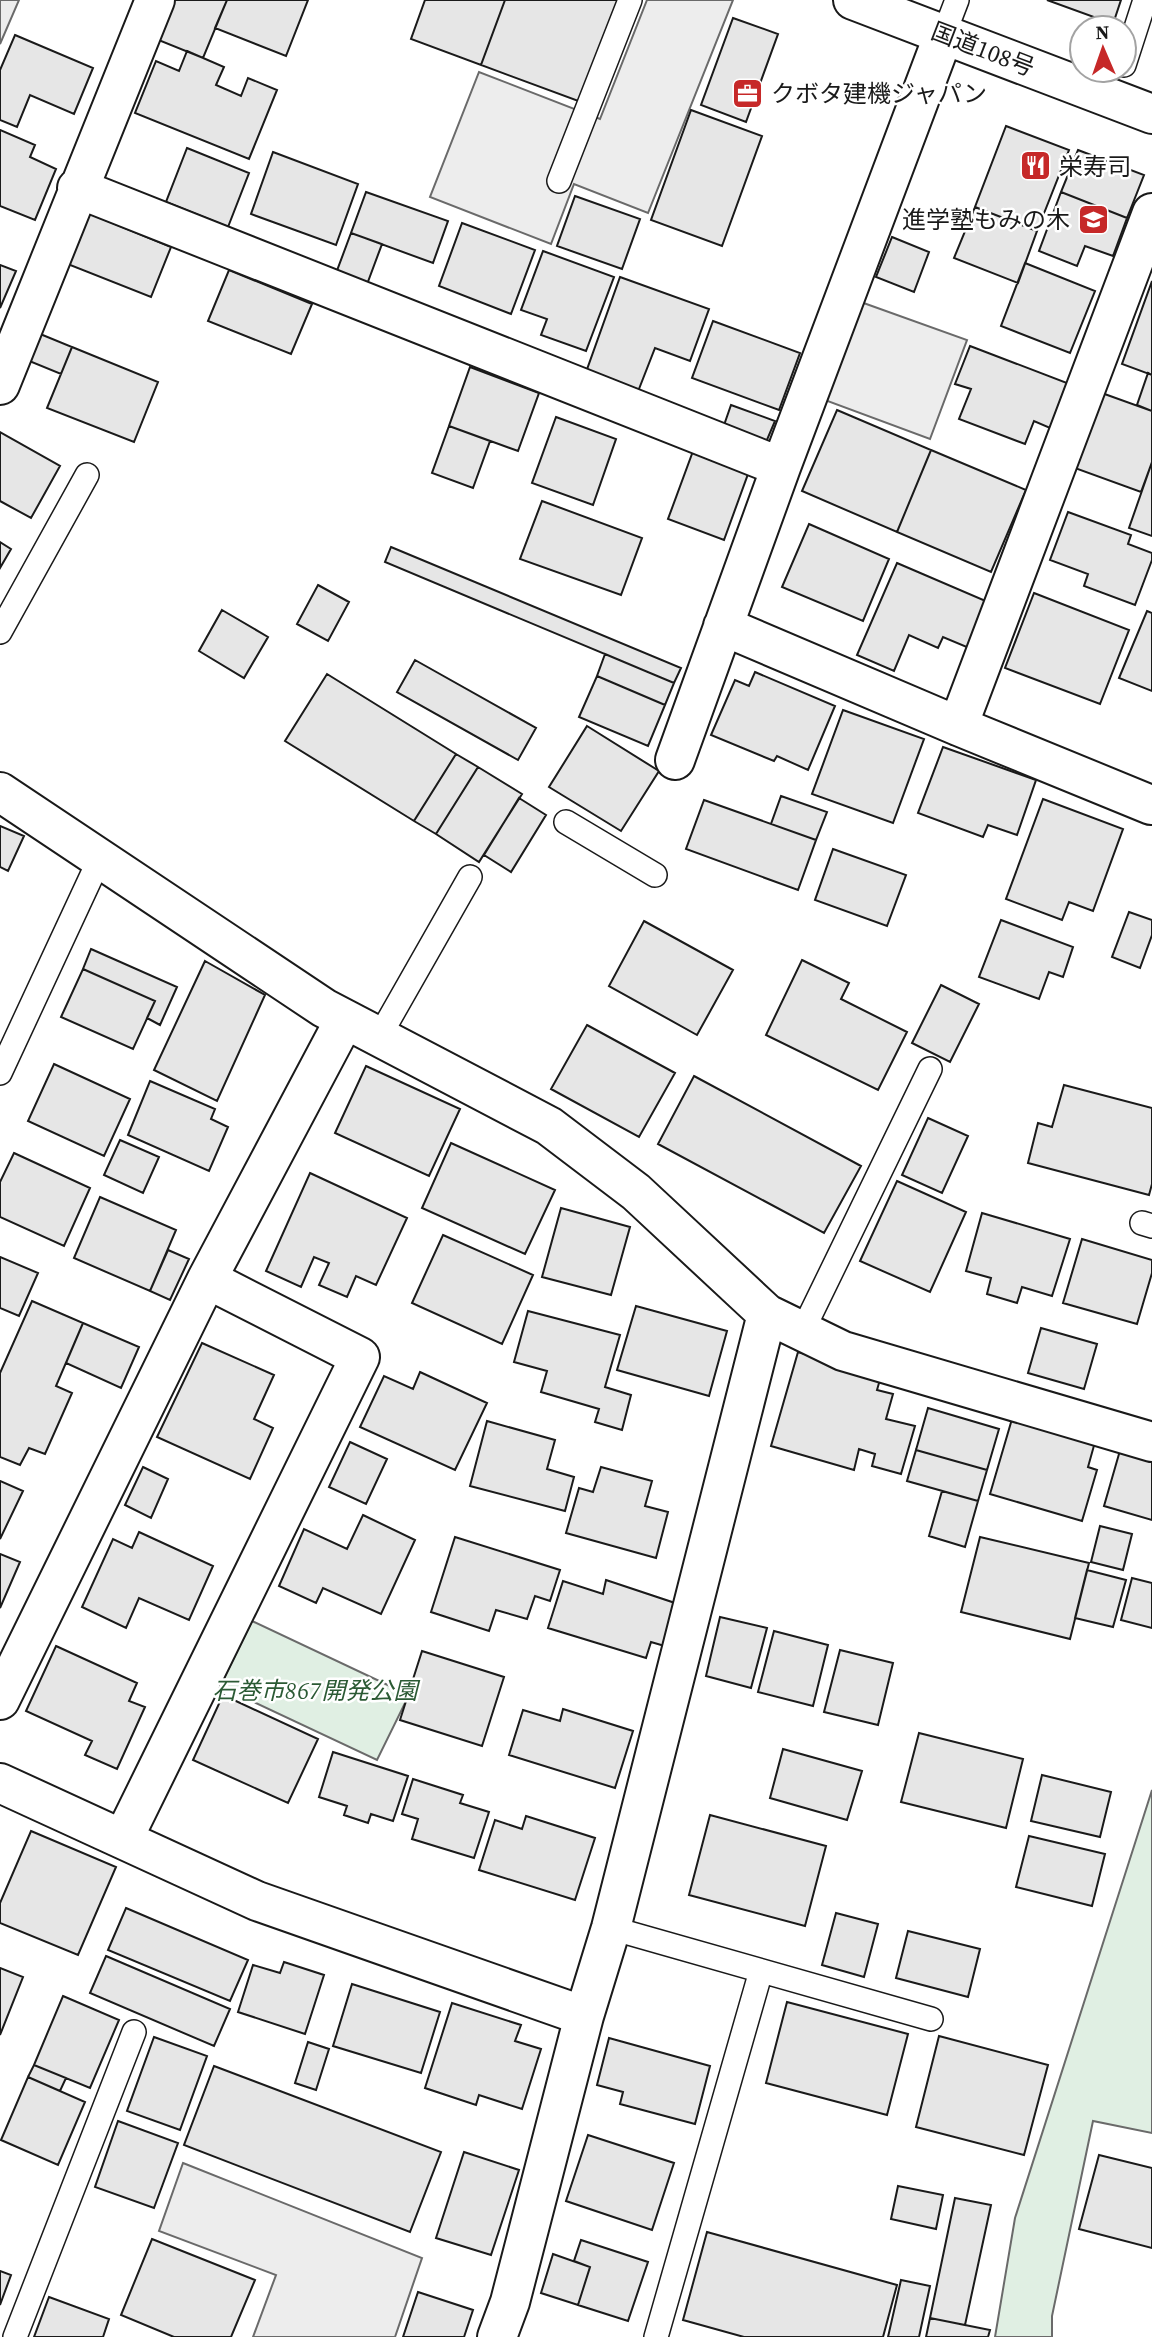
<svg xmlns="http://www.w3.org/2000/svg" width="1152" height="2337" font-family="'Source Serif 4','Noto Sans JP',serif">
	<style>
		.green { fill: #e0efe3; stroke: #6a6a6a; stroke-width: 2 }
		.parking { fill: #ededed; stroke: #6a6a6a; stroke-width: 2 }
		.building { fill: #e6e6e6; stroke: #1a1a1a; stroke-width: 2 }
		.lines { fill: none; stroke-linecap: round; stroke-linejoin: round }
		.lane-casing { stroke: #1a1a1a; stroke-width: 26 }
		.street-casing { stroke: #1a1a1a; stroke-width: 42 }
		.highway-casing { stroke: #1a1a1a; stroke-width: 42 }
		.lane { stroke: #fff; stroke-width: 23 }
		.street { stroke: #fff; stroke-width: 38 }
		.highway { stroke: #fff; stroke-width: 38 }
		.labels { text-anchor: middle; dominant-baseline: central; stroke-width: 5; stroke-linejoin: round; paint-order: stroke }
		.street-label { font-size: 24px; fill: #1a1a1a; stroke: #fff }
		.poi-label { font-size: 24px; fill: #1a1a1a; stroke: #fff; text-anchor: start }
		.park-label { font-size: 24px; font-style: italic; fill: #2b5a34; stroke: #fff }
	</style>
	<rect width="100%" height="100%" fill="#fff"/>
	<path class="green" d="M252 1621 409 1695 377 1760 220 1686Z
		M1152 1790V2133L1093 2121 1052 2316V2337H995L1015 2218Z"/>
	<path class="parking" d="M0 0H19L0 44Z
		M647 0H733L648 213 574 184 551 244 430 197 479 72 600 119Z
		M858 301 967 340 930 439 822 399Z
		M183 2163 422 2258 395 2337H253L276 2275 159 2231Z"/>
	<path class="building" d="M166 0H227L203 58 151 37Z
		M227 0H308L286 56 215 28Z
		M425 0H505L481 65 411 39Z
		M505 0H618L581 102 481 65Z
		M1047 0H1121L1113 24Z
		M733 18 778 34 746 122 701 105Z
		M15 35 93 68 74 114 30 95 17 127 0 120V70Z
		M187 51 224 67 216 85 241 96 248 78 277 90 249 159 135 113 156 61 179 71Z
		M691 110 762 136 722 246 651 220Z
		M1006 126 1069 150 1037 231 975 207Z
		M0 130 35 145 30 157 56 169 35 220 0 206Z
		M187 148 249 173 228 227 166 202Z
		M1078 150 1144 175 1127 218 1061 192Z
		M273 152 358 184 336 245 251 214Z
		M366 192 448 221 433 263 351 233Z
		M1061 192 1127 218 1113 256 1085 246 1077 266 1039 251Z
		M575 196 640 219 622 269 557 246Z
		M975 207 1037 231 1018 283 954 258Z
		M86 212 171 247 151 297 65 263Z
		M462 223 535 250 511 314 439 286Z
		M351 233 382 244 366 287 335 276Z
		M892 237 929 252 914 292 876 277Z
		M543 251 614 277 586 351 541 335 547 319 521 310Z
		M1025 263 1095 291 1070 353 1001 326Z
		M0 265 16 271 0 308Z
		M229 270 312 304 291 354 208 321Z
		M620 277 709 309 690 361 655 348 637 394 585 375Z
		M1152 281V375L1122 364Z
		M713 321 800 353 779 410 692 378Z
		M28 329 72 347 61 374 17 356Z
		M970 346 1067 383 1050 428 1034 421 1025 444 959 419 971 389 955 384Z
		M72 347 158 382 134 442 47 408Z
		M470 367 539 393 518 451 449 426Z
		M1148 373 1152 375V411L1137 405Z
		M1099 392 1152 411V462L1141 492 1072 467Z
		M731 405 775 421 764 447 722 431Z
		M837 410 931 450 897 532 802 491Z
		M556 417 616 439 593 505 532 483Z
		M449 426 490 441 473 488 432 473Z
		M0 432 60 466 31 518 0 501Z
		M696 443 752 463 724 540 668 519Z
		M931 450 1026 490 991 572 897 532Z
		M1152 462V536L1129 528Z
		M542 501 642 538 621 595 520 559Z
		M1068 512 1131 535 1128 544 1152 553V560L1135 605 1084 586 1088 574 1050 560Z
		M809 524 889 559 863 621 782 587Z
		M0 542 11 549 0 568Z
		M391 547 681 668 674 683 385 562Z
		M897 563 988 602 969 648 943 637 938 648 909 635 894 671 857 655Z
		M318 585 349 602 328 641 297 624Z
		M1034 593 1129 630 1100 704 1005 668Z
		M222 610 268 637 244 678 199 651Z
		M1147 611 1152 613V691L1119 678Z
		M605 654 674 683 665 705 597 676Z
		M415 660 536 728 518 760 397 692Z
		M755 672 835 706 808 770 777 756 774 761 711 735 735 680 749 686Z
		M327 674 456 754 414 821 285 741Z
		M597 676 665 705 648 746 579 717Z
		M843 710 924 739 893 823 812 794Z
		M587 726 659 771 621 831 549 787Z
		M943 747 1036 780 1017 835 988 825 983 837 918 813Z
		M456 754 478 767 436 834 414 821Z
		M478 767 522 794 479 862 436 834Z
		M781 796 827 812 816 840 771 824Z
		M519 798 546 815 511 872 484 855Z
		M1043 799 1123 829 1093 911 1069 902 1062 920 1006 899Z
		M704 800 816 840 798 890 686 849Z
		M0 826 24 836 8 871 0 867Z
		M833 849 906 875 887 926 815 900Z
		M1129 912 1152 920V935L1140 968 1112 957Z
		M1001 920 1073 947 1063 977 1049 972 1039 999 979 977Z
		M644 921 733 970 697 1035 609 986Z
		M91 949 177 987 160 1025 147 1018 155 1001 83 969Z
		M802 960 849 983 841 999 907 1032 878 1090 766 1035Z
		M205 961 265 995 217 1101 154 1070Z
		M83 969 155 1001 133 1049 61 1017Z
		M941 985 979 1004 950 1062 912 1043Z
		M587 1025 675 1073 639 1137 551 1089Z
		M54 1064 130 1099 104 1156 28 1121Z
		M366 1066 460 1109 429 1176 335 1133Z
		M694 1076 861 1166 824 1233 658 1144Z
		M150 1081 215 1109 211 1119 228 1127 209 1171 128 1135Z
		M1064 1085 1152 1108V1184L1149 1195 1028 1163 1038 1123 1052 1127Z
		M928 1118 968 1136 942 1193 902 1175Z
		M120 1140 159 1157 143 1193 104 1175Z
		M451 1143 555 1190 525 1254 422 1208Z
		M14 1153 90 1188 64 1246 0 1217V1182Z
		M310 1173 407 1218 376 1285 356 1276 347 1297 319 1285 329 1263 314 1257 301 1287 266 1271Z
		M897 1181 966 1212 930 1292 860 1261Z
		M100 1197 176 1230 150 1291 74 1258Z
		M561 1208 630 1227 611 1295 542 1277Z
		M982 1213 1070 1239 1052 1296 1022 1287 1017 1303 987 1294 991 1278 966 1271Z
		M443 1235 533 1275 502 1344 412 1303Z
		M1082 1239 1152 1260V1273L1137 1324 1063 1303Z
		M168 1250 189 1259 170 1300 150 1291Z
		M0 1257 38 1273 19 1316 0 1308Z
		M32 1301 83 1323 56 1386 72 1393 45 1454 29 1448 20 1465 0 1457V1373Z
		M636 1306 727 1331 709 1396 617 1370Z
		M528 1311 620 1335 605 1387 631 1395 622 1430 595 1422 599 1409 541 1392 547 1371 514 1362Z
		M83 1323 139 1347 121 1388 66 1363Z
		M1041 1328 1097 1344 1084 1389 1028 1373Z
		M202 1343 274 1375 254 1419 273 1428 250 1479 157 1437Z
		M798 1352 881 1376 877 1390 893 1394 886 1419 915 1426 901 1474 872 1466 875 1454 859 1449 854 1470 771 1446Z
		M420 1372 487 1403 455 1470 360 1427 384 1376 413 1389Z
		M928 1408 999 1429 987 1470 916 1450Z
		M1012 1419 1095 1442 1088 1467 1097 1470 1082 1521 990 1494Z
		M487 1421 555 1440 547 1469 574 1477 565 1511 470 1486Z
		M350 1442 387 1459 366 1504 329 1487Z
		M1121 1447 1152 1456V1520L1104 1506Z
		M916 1450 987 1470 978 1501 907 1481Z
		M143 1467 168 1479 151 1518 125 1505Z
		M601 1467 652 1481 645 1506 668 1512 656 1558 566 1533 579 1488 593 1492Z
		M0 1481 23 1491 0 1539Z
		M942 1491 978 1501 965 1547 929 1536Z
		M363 1515 415 1540 381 1614 323 1588 316 1603 279 1586 304 1529 347 1549Z
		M1100 1526 1132 1534 1123 1570 1091 1562Z
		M139 1532 213 1566 189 1620 139 1598 126 1628 82 1607 113 1539 132 1548Z
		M455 1537 560 1570 550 1601 535 1596 527 1619 496 1610 489 1631 431 1612Z
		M980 1537 1089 1563 1070 1639 961 1612Z
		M0 1554 20 1562 0 1608Z
		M1087 1570 1126 1580 1113 1627 1075 1618Z
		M1132 1578 1152 1583V1628L1121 1620Z
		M606 1580 681 1605 668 1647 651 1642 646 1658 548 1628 563 1581 603 1594Z
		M720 1617 767 1628 751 1688 706 1676Z
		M774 1631 828 1645 813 1706 758 1692Z
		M56 1646 137 1683 129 1701 145 1707 117 1769 85 1755 92 1741 26 1711Z
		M840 1650 893 1663 878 1725 824 1712Z
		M422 1651 504 1677 482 1746 400 1720Z
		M223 1695 318 1739 288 1803 193 1760Z
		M563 1709 633 1731 615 1788 509 1755 523 1710 560 1721Z
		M919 1733 1023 1759 1006 1828 901 1802Z
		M783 1749 862 1771 847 1820 770 1798Z
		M333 1752 408 1776 393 1821 371 1814 368 1823 344 1815 347 1806 319 1797Z
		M1042 1775 1111 1792 1100 1837 1031 1821Z
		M413 1779 463 1795 460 1803 489 1812 474 1858 412 1839 418 1819 402 1814Z
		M710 1815 826 1846 805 1926 689 1895Z
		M526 1816 595 1838 575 1900 479 1870 495 1820 522 1829Z
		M31 1831 116 1867 78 1955 0 1923V1903Z
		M1029 1836 1105 1854 1092 1906 1016 1887Z
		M126 1908 248 1960 230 2001 108 1950Z
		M836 1913 878 1924 864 1977 822 1965Z
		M908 1931 980 1949 968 1997 896 1978Z
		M106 1956 230 2009 214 2046 90 1993Z
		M284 1962 324 1975 305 2034 238 2012 253 1965 280 1973Z
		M0 1968 23 1977 0 2035Z
		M352 1984 440 2012 421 2073 333 2046Z
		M63 1996 119 2020 90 2088 34 2065Z
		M787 2002 908 2034 887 2115 766 2083Z
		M452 2003 521 2025 515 2041 541 2049 522 2109 479 2095 476 2105 425 2088Z
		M939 2036 1048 2065 1024 2155 916 2127Z
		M154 2037 207 2056 180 2130 127 2111Z
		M609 2038 710 2066 695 2124 620 2104 623 2092 597 2085Z
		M308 2042 329 2049 316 2090 295 2083Z
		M34 2065 66 2078 60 2091 28 2077Z
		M214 2066 441 2152 410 2232 184 2145Z
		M28 2077 85 2102 58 2165 1 2140Z
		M118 2121 178 2143 154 2208 95 2187Z
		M588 2135 674 2163 652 2230 566 2201Z
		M464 2152 519 2170 491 2255 436 2238Z
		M1099 2155 1152 2168V2248L1079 2229Z
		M898 2186 943 2195 936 2229 891 2219Z
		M955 2198 991 2205 965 2325 930 2318Z
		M707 2232 897 2285 883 2337H744L683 2320Z
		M152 2239 255 2280 231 2337H174L121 2315Z
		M581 2240 648 2262 628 2321 578 2305 590 2267 574 2261Z
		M553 2254 590 2267 578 2305 541 2293Z
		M0 2271 11 2275 0 2305Z
		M901 2280 930 2286 919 2337H888Z
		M418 2292 473 2310 464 2337H403Z
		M49 2297 109 2319 103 2337H34Z
		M930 2318 990 2330 988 2337H926Z"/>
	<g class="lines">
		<defs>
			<path id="lane" d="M944 34 957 0
				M1124 65 1145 0
				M559 181 630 0
				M0 632 87 475
				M566 822 655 875
				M379 1037 470 877
				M0 1073 100 858
				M1142 1223 1152 1226
				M802 1332 930 1069
				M611 1928 931 2019
				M15 2337 134 2032
				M656 2337 761 1971"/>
			<path id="street" d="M77 188 781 467
				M0 385 155 0
				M723 626 958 726 1151 805
				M958 726 1152 213
				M675 760 781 467 944 34
				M0 792 324 1008 549 1126 636 1192 767 1314 843 1351 1152 1442
				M0 1700 207 1279 345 1019
				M0 1783 257 1901 584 2016
				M123 1839 360 1357 207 1279
				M497 2337 510 2302 584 2016 611 1928 767 1314"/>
			<path id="highway" d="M853 0 1152 114"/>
		</defs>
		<use href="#lane" class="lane-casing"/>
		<use href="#street" class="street-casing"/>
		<use href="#highway" class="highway-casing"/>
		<use href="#lane" class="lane"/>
		<use href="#street" class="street"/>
		<use href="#highway" class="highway"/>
	</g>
	<defs>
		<symbol id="office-square" viewBox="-11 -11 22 22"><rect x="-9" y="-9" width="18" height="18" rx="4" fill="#c62828" stroke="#fff"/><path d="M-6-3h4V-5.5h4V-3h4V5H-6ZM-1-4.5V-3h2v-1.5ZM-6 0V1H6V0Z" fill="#fff"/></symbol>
		<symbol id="restaurant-square" viewBox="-11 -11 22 22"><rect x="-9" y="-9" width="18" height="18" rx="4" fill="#c62828" stroke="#fff"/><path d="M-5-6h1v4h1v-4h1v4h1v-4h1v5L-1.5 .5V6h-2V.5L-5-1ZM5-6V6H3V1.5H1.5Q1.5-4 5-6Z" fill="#fff"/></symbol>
		<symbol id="school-square" viewBox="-11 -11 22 22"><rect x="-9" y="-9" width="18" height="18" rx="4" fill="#c62828" stroke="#fff"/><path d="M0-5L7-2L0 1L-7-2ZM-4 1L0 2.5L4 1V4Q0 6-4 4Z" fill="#fff"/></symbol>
	</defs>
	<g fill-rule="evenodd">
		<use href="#office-square" x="730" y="76" width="35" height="35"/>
		<use href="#restaurant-square" x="1018" y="148" width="35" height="35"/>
		<use href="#school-square" x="1076" y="202" width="35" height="35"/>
	</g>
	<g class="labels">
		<g class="street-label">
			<text transform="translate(983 49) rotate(21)">国道108号</text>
		</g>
		<g class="poi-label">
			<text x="771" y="93">クボタ建機ジャパン</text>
			<text x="1059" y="166">栄寿司</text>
			<text x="1070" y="219" text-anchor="end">進学塾もみの木</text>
		</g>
		<g class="park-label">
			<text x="315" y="1690">石巻市867開発公園</text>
		</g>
	</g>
	<g transform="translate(1103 49) rotate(358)"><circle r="33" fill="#ffffff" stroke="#a3a3a3" stroke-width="2"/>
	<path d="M0-5L12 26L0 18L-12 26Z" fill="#c62828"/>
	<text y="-10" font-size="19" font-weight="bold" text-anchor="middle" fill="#1a1a1a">N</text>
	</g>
</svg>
